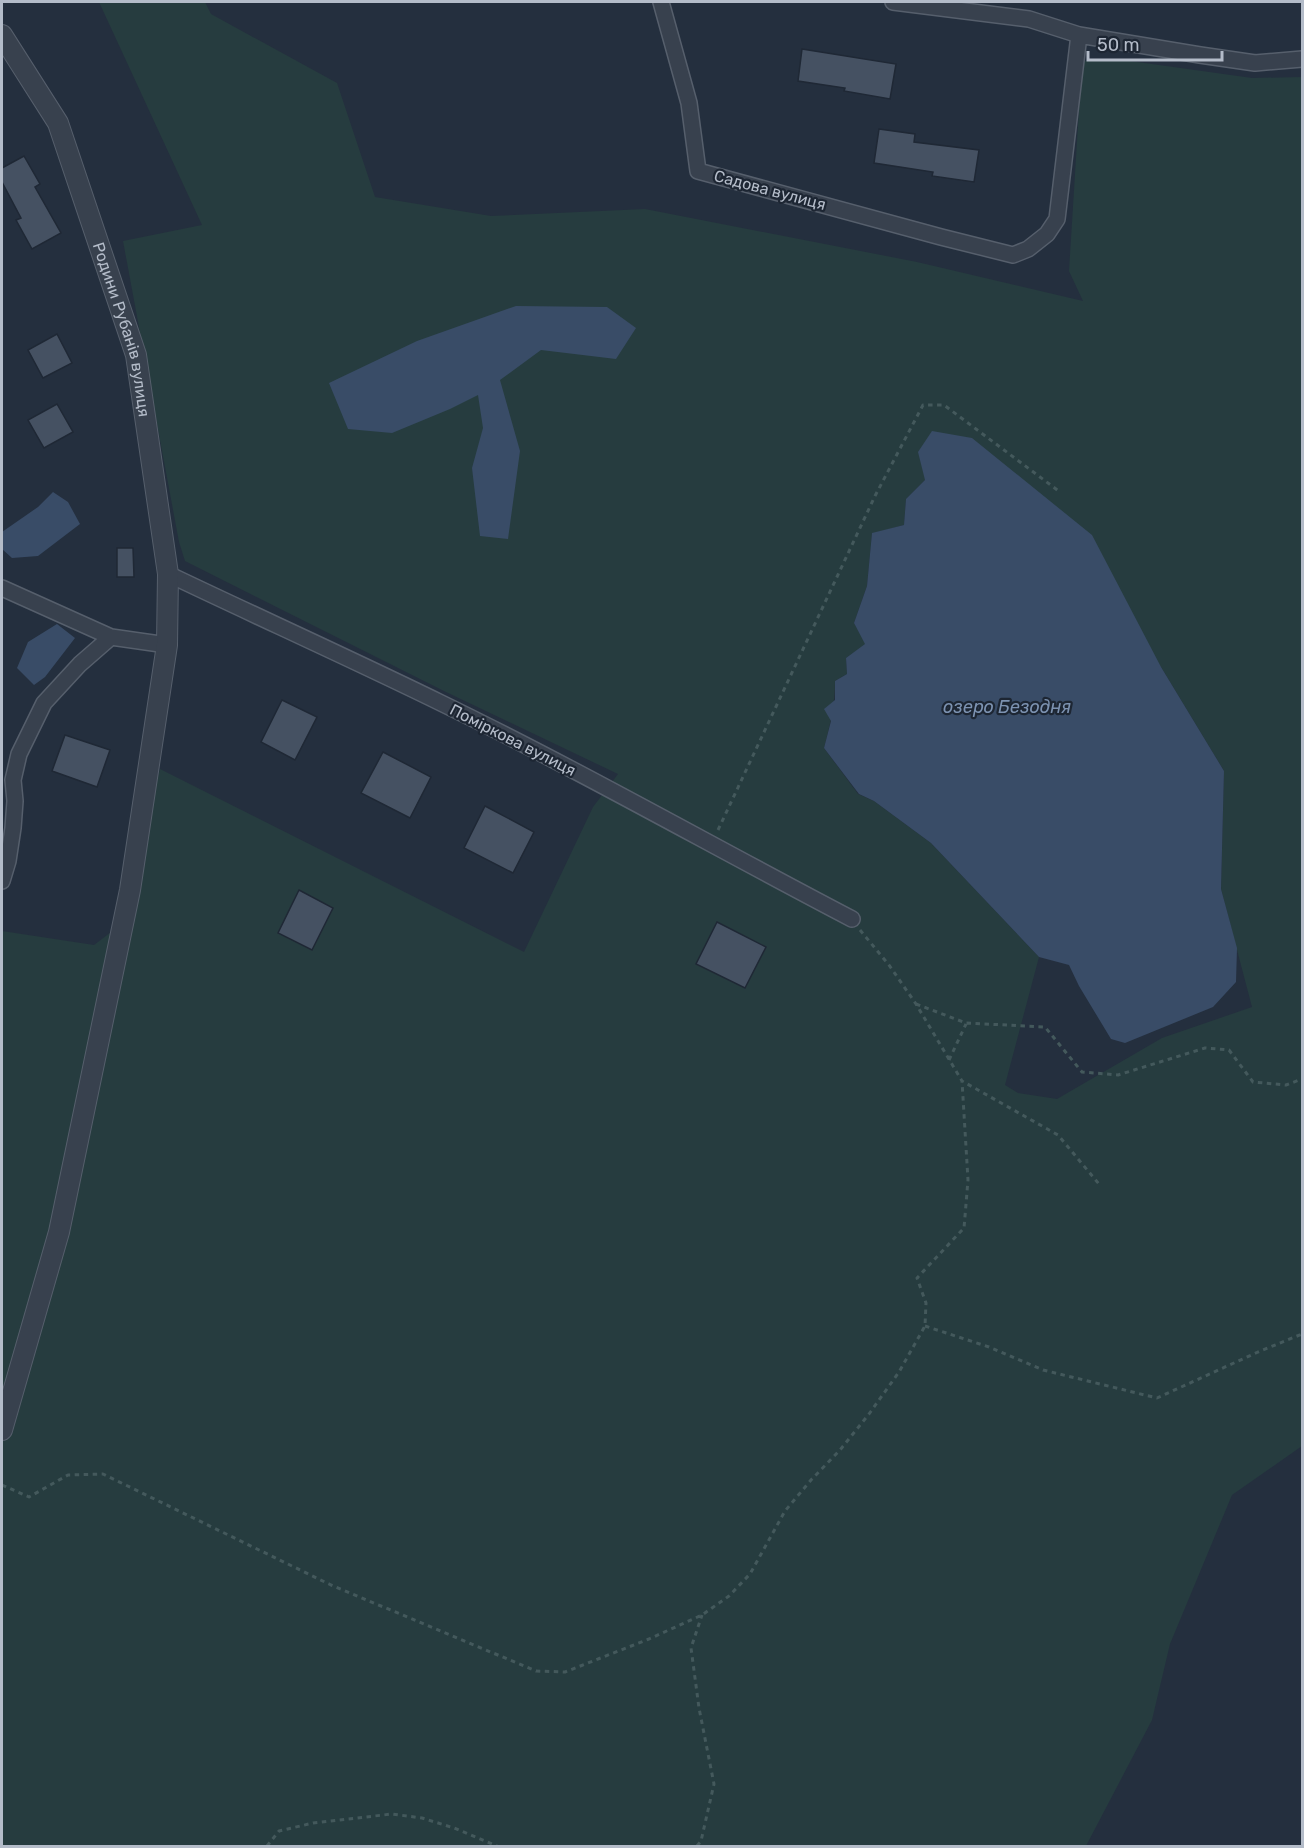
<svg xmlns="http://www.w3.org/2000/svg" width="1304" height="1848" font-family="Rubik,sans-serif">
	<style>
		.green { fill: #263c3f; fill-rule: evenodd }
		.water { fill: #394c67 }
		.building { fill: #455162; stroke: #1f2835; stroke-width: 1.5 }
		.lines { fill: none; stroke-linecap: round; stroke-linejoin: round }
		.minor-casing { stroke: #565f6c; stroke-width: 18 }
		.tertiary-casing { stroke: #565f6c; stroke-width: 22 }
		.path { stroke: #44595c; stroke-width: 3; stroke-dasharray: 4.5 4.5; stroke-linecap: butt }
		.minor { stroke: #38414e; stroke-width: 15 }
		.tertiary { stroke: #38414e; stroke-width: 20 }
		.labels { text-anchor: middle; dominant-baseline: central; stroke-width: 4.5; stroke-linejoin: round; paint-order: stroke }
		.street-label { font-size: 16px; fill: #b4bcc9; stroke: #1d2633 }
		.water-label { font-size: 18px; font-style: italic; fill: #7c92b1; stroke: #1d2633 }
	</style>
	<rect width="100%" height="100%" fill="#242f3e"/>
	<path class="green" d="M99 2H205L211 14 337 83 375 197 491 216 645 209 917 262 1083 301 1069 271 1082 61 1116 59 1252 78 1302 77V1446L1232 1495 1170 1644 1152 1720 1086 1846H2V931L94 945 123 923 160 769 524 952 593 807 618 774 446 692 185 561 179 542 123 241 202 225ZM925 480 1161 667 1224 771 1221 889 1252 1007 1162 1038 1057 1099 1018 1093 1005 1085 1039 957 931 843 874 801 858 794 824 748C830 725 835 705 835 681L847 674 846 658 866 644 854 623 867 586 872 534 904 525 906 499Z"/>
	<path class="water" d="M516 306 607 307 636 328 616 359 541 350 500 380 520 451 508 539 480 536 472 468 483 428 478 395 450 409 392 433 348 429 329 383 417 341Z
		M932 431 972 438 1092 535 1161 667 1224 771 1221 889 1237 948 1236 982 1213 1007 1125 1043 1111 1039 1079 986 1069 965 1039 957 931 843 874 801 859 794 824 748 831 721 824 709 835 700V681L847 674 846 658 865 644 854 623 867 586 872 533 904 525 906 499 925 480 918 452Z
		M53 492 68 502 80 524 38 556 12 558 2 549V532L38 507Z
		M57 624 75 638 45 677 34 685 17 668 28 642Z"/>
	<path class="building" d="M802 49 896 64 890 99 844 91 845 88 798 81Z
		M879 129 915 134 914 142 979 150 974 182 932 176 933 172 874 163Z
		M24 156 40 184 35 187 61 233 32 249 16 220 21 218 2 182V168Z
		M57 334 72 363 43 378 28 350Z
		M57 404 73 432 44 448 28 420Z
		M117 548H133L134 577H117Z
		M282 700 317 717 295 760 261 742Z
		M65 735 110 750 97 787 52 771Z
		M383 752 431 777 410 818 361 793Z
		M485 806 534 832 513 873 464 848Z
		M299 890 333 908 312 950 278 933Z
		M717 922 766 947 745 988 696 964Z"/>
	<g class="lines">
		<defs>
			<path id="minor" d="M661 2 689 103 698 171 941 237 1013 255 1028 249 1047 234 1057 219 1079 35
				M893 2 1029 19 1079 35 1200 55 1255 63 1302 59
				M168 574C258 617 349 658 439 702 579 770 714 847 852 919
				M2 588 111 637 167 645
				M2 881 8 861 13 828 15 801 13 780 19 754 44 703 80 664 111 637"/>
			<g id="tertiary">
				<path id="s1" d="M2 35 58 123 136 355 168 574 167 645 130 890 59 1232 2 1430"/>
			</g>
		</defs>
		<use href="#minor" class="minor-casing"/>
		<use href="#tertiary" class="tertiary-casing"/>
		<path class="path" d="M718 830 875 496 923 405H944L1060 492
			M860 930 889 965 916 1004 962 1081 1058 1135 1099 1184
			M916 1004 966 1023 1045 1027 1082 1072 1118 1075 1205 1048 1229 1050 1253 1082 1286 1085 1302 1079
			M949 1060 966 1024
			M925 1326 989 1347 1043 1370 1157 1398 1258 1352 1302 1334
			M2 1485 29 1497 68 1475 103 1474 331 1585 536 1671 565 1672 649 1639 702 1615 729 1596 750 1574 785 1511 811 1480 840 1450 869 1414 899 1372 925 1326 926 1303 917 1278 964 1228 968 1180 962 1081
			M267 1846 279 1831 313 1823 392 1814 422 1818 454 1828 497 1846
			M697 1846 701 1841 714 1784 699 1708 691 1648 702 1615"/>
		<use href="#minor" class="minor"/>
		<use href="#tertiary" class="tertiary"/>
	</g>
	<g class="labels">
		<g class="street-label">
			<text transform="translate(770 190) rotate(15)">Садова вулиця</text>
			<text stroke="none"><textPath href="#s1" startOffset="321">Родини Рубанів вулиця</textPath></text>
			<text transform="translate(513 740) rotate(27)">Поміркова вулиця</text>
		</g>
		<g class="water-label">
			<text x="1007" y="707">озеро Безодня</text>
		</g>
	</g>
	<rect width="1304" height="1848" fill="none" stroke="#b4bcc9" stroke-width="6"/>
	<path d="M1088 51v9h134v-9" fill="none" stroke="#b4bcc9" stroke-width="3"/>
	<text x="1097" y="51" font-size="18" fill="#b4bcc9" stroke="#1d2633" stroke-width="4.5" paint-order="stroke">50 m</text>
</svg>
